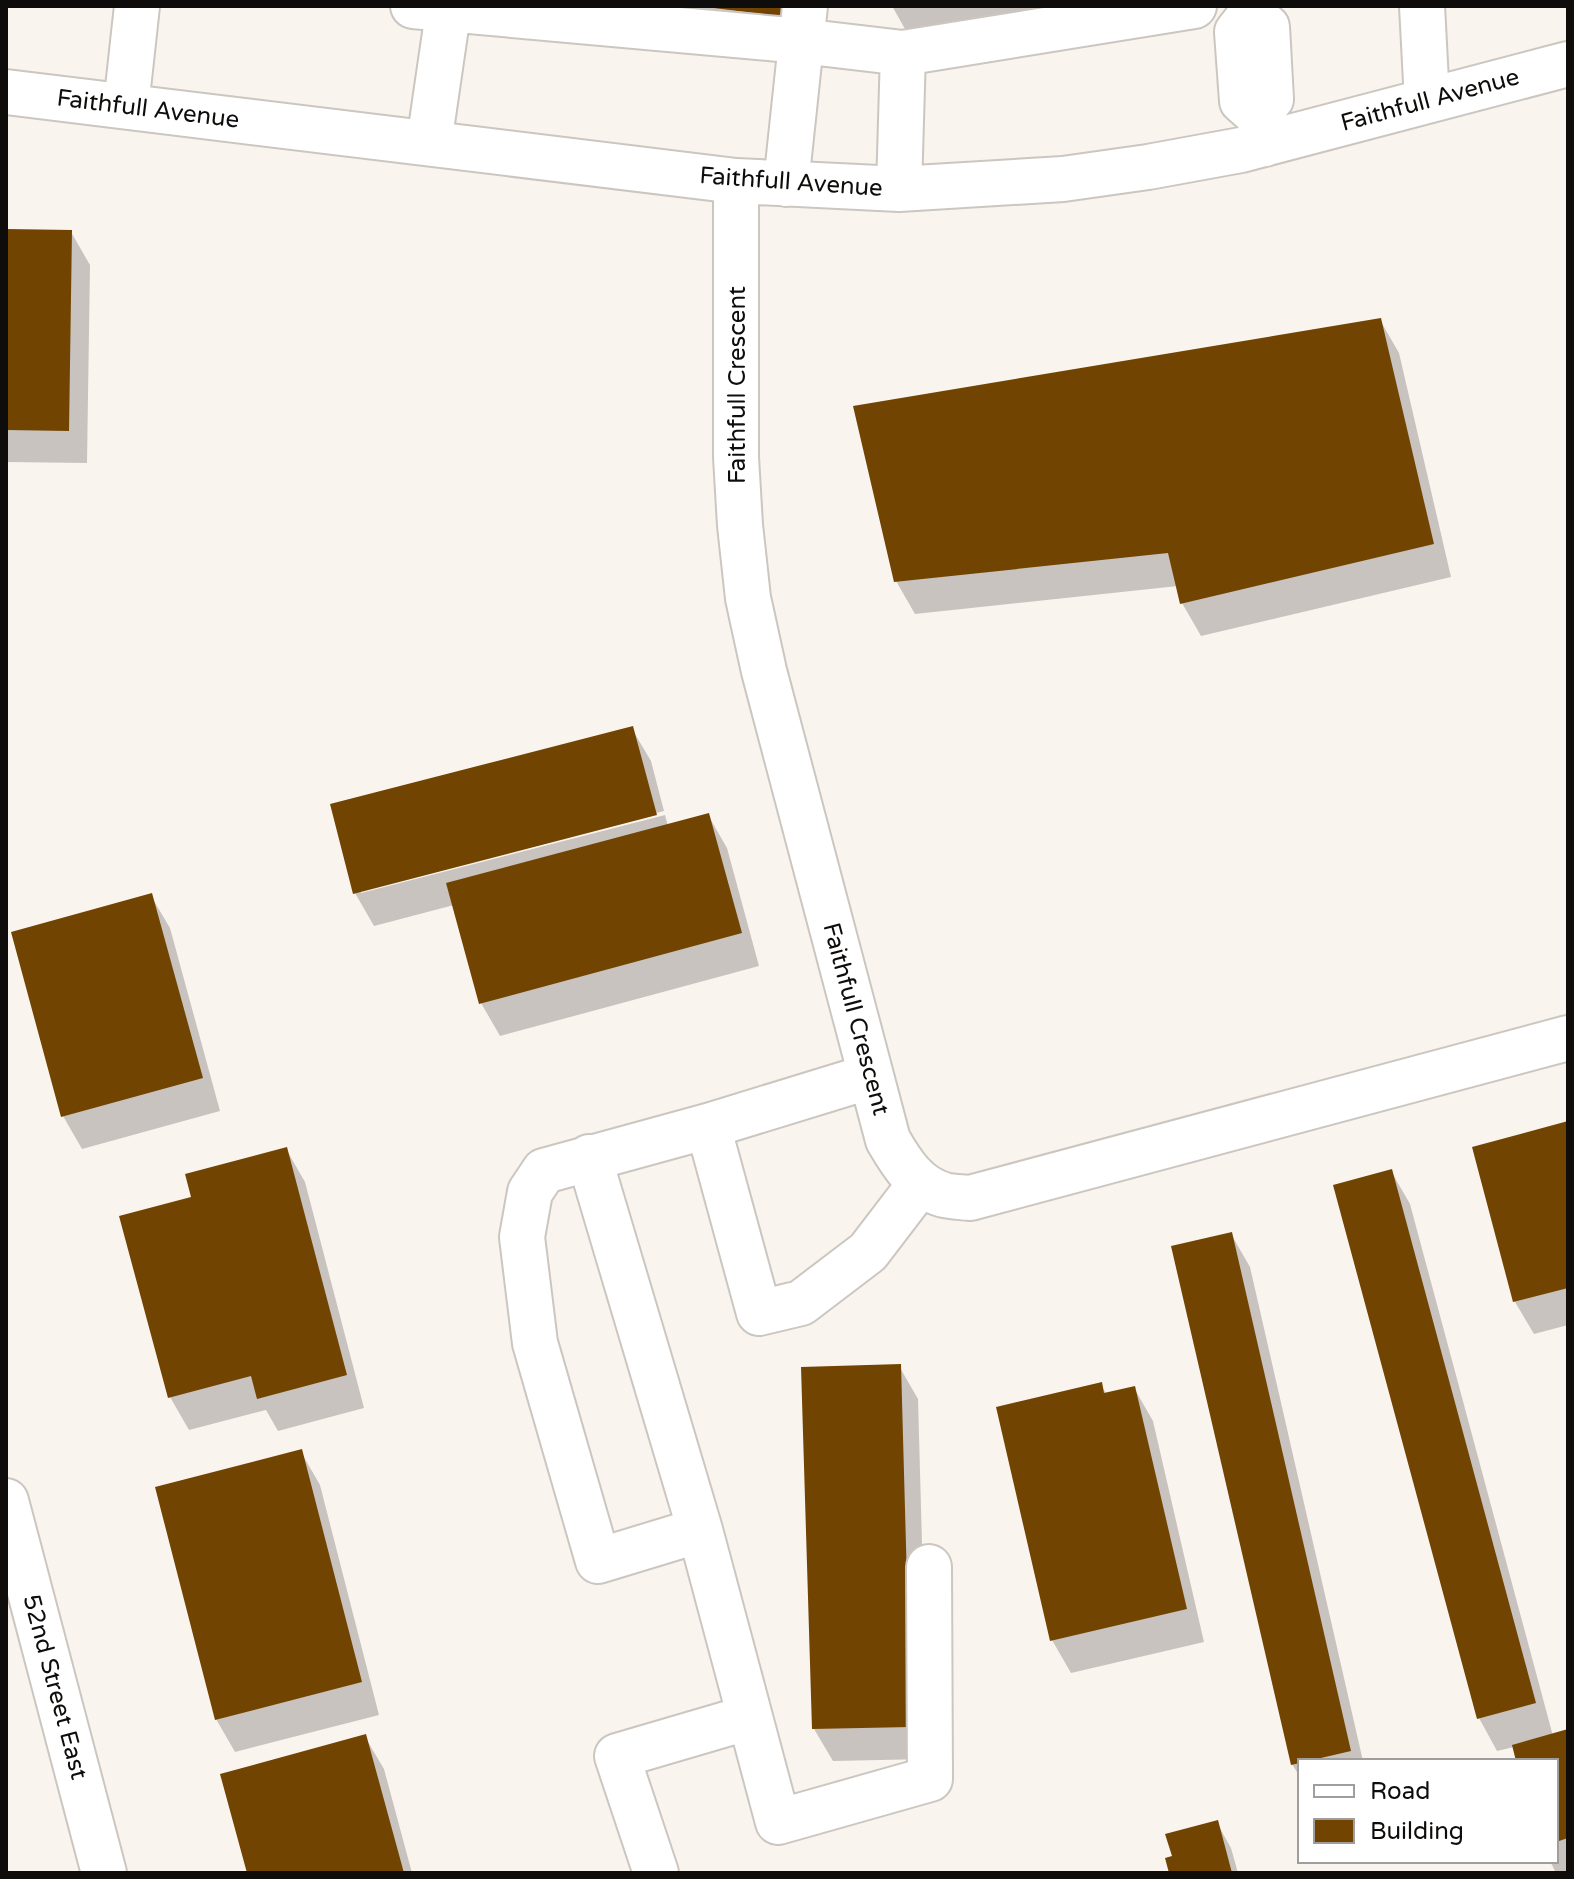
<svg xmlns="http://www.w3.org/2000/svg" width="1574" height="1879" font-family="'Varela Round',sans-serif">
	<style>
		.shadow { fill: #0003 }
		.building { fill: #724402 }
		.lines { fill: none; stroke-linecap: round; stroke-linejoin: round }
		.minor-casing { stroke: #ccc6c0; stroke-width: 48 }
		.minor { stroke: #fff; stroke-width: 44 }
		.labels { text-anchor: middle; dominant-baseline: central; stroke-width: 8; stroke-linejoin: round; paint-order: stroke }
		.street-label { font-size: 24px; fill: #0f0d0b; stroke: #fff }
	</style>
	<rect width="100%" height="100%" fill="#faf4ee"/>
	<path class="shadow" d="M496 6H809L804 49Z
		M892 6H1148L909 36Z
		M6 231 71 232 90 265 87 463 6 462Z
		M1380 320 1399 353 1451 577 1201 636 1182 603 1178 586 915 614 896 581Z
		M632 729 651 761 664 811 361 889V893L665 815 668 826 708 815 727 848 759 966 500 1036 481 1003 454 905 374 926 355 893Z
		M151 896 170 928 220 1111 82 1149 63 1116Z
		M1568 1123V1325L1534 1334 1515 1302 1474 1148Z
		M286 1149 305 1182 364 1408 278 1431 266 1410 189 1430 170 1397 193 1198Z
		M1391 1171 1410 1204 1553 1736 1568 1731V1873H1556L1550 1861H1556V1761H1518L1514 1747 1497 1751 1479 1718Z
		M1231 1234 1250 1267 1363 1761H1300V1777L1292 1764Z
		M899 1366 918 1399 928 1759 833 1761 814 1729Z
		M1101 1385 1107 1395 1134 1388 1153 1421 1204 1642 1071 1673 1052 1640Z
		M301 1452 320 1485 379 1715 235 1752 216 1719Z
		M365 1737 384 1769 412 1873H249Z
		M1217 1823 1231 1848 1238 1873H1171L1174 1857Z"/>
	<path class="building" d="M714 6H787L786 17 714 8Z
		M6 229 72 230 69 431 6 430Z
		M1381 318 1434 544 1180 604 1168 553 894 582 853 406Z
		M633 726 657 815 353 894 330 804Z
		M709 813 742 933 479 1004 446 883Z
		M152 893 203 1078 61 1117 11 932Z
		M1568 1121V1288L1513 1302 1472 1147Z
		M287 1147 347 1375 257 1399 251 1376 168 1398 119 1216 191 1197 185 1174Z
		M1392 1169 1536 1703 1477 1719 1333 1185Z
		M1232 1232 1351 1751 1308 1761H1300V1763L1291 1765 1171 1246Z
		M901 1364 911 1727 812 1729 801 1367Z
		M1102 1382 1104 1393 1135 1386 1187 1609 1050 1641 996 1407Z
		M302 1449 362 1682 215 1720 155 1487Z
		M1568 1729V1838L1556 1842V1761H1516L1512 1745Z
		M366 1734 404 1873H247L220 1774Z
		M1218 1820 1232 1873H1169L1165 1858 1172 1856 1165 1834Z"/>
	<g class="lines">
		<defs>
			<path id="minor" d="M413 6 801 41 903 53
				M1422 6 1427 101
				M6 92 736 181 899 189 1063 179 1148 167 1241 150 1568 64
				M126 106 137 6
				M1258 115 1271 99 1267 27 1251 14 1237 32 1242 101 1258 115 1265 144
				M429 143 449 6
				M736 181V457L740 525 748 598 764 671 888 1140C902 1164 916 1187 944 1195 952 1197 962 1197 970 1198L1568 1038
				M786 184 805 6
				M899 189 903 53 1194 6
				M871 1076 708 1126 759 1313 801 1303 868 1252 920 1184
				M589 1157 700 1530 598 1561 535 1343 522 1237 530 1192 544 1171 708 1126
				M6 1501 104 1873
				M700 1530 778 1822 930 1779 929 1567
				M656 1873 617 1756 750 1717"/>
		</defs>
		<use href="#minor" class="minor-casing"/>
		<use href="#minor" class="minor"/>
	</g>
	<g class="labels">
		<g class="street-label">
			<text transform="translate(1430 100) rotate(-15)">Faithfull Avenue</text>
			<text transform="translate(148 109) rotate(7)">Faithfull Avenue</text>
			<text transform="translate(791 182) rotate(4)">Faithfull Avenue</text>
			<text transform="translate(737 385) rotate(-90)">Faithfull Crescent</text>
			<text transform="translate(856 1019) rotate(75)">Faithfull Crescent</text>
			<text transform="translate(55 1687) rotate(75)">52nd Street East</text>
		</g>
	</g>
	<rect width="1574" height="1879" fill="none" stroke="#0f0d0b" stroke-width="16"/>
	<rect x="1298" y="1759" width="260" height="104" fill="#ffffff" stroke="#9f9e9d" stroke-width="2"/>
	<rect x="1314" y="1785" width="40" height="12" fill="#ffffff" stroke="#9f9e9d" stroke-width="2"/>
	<text x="1370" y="1799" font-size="24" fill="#0f0d0b">Road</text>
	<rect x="1314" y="1819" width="40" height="24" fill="#724402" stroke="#9f9e9d" stroke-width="2"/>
	<text x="1370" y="1839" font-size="24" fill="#0f0d0b">Building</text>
</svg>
